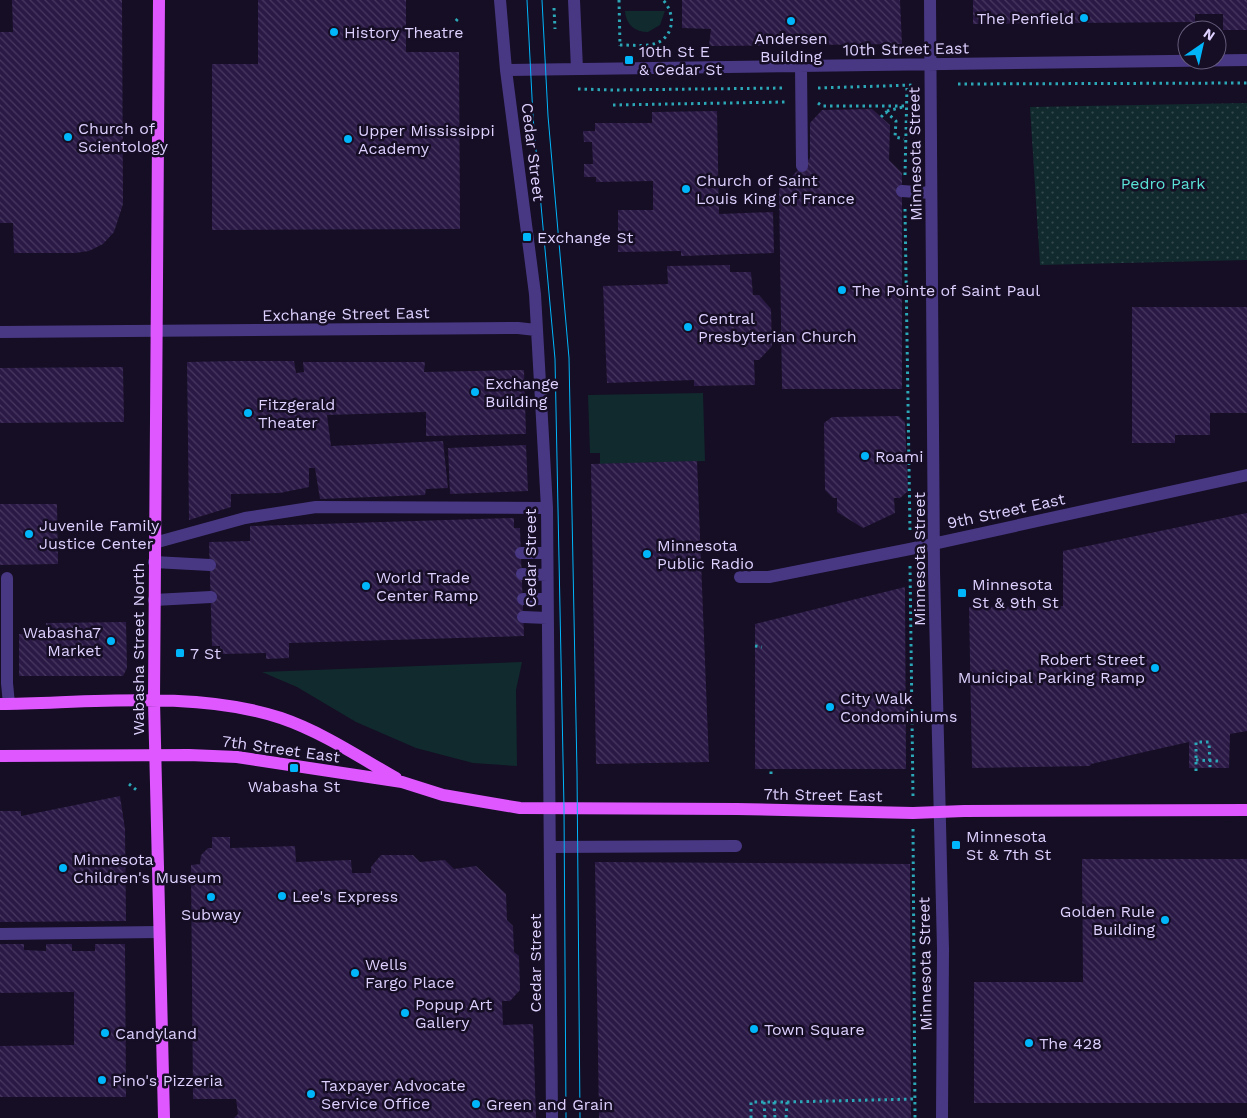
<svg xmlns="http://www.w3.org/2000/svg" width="1247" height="1118" font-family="'Work Sans',sans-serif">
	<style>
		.grass { fill: #112a2e }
		.park { fill: url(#park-dots) }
		.building { fill: url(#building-back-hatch) }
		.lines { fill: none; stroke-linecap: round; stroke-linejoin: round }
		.path { stroke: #2ca7b7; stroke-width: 3; stroke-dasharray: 2.5 4; stroke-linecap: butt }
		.minor { stroke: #483884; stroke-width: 12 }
		.major { stroke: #de57ff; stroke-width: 12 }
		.tram { stroke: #00b6fb; stroke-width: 1 }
		.poi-dot { fill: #00b6fb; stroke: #150e24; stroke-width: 2 }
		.labels { text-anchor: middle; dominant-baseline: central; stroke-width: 5; stroke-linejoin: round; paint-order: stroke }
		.poi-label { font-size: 16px; fill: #ded0ff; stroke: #150e24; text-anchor: start }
		.street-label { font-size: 16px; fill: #ded0ff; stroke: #150e24 }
		.park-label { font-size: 16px; fill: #5ae2d7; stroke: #150e24 }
	</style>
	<defs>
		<pattern id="park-dots" width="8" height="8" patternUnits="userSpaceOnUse" patternTransform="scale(1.25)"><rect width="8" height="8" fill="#112a2e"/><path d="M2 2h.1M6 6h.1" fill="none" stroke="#33484d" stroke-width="1.8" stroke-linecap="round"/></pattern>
		<pattern id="building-back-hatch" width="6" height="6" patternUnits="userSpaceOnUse" patternTransform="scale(1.25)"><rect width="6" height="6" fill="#2a1945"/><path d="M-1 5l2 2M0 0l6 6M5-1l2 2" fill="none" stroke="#483961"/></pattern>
	</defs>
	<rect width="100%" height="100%" fill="#150e24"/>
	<path class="grass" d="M625 11H665L660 25 648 32C635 32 626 25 625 11Z
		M703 393 705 461 600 464V453H590L588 395Z
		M522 662 516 690 517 766 473 763 416 748 356 722 297 687 262 672Z"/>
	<path class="park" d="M1247 103V260L1040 265 1030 107Z"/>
	<path class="building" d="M12 0H122L123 204 114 232 103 244 89 251 75 253H14L13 223H0V32H13Z
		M258 0H406V52H459L460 229 212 230V64H258Z
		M682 0H900L902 44 709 46 711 29 682 28Z
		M973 0H1247V30H1223V14H1195V22L973 24Z
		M872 109 890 125 889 160 902 173V389H782L779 189 810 158V123L822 110Z
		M717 111 719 214 773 212 774 253 681 256V251L618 252V210H653V181L596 182V177H584V164H593L592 142H584L583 131H595V123H652V112Z
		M730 265V272H751L753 295H759L771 309 772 346 759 360H754L755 385 694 386V380L607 383 603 286 668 284 667 266Z
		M1132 307H1247V413H1210V435H1175V443H1132Z
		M233 361H294L296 373 304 372 303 362H425L424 372 524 370 526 434 426 436V412L327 415 331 446 443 441 448 488 426 489 425 495 320 499 315 468H309V487L280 493 231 494V507L189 520 187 362Z
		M123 367 124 422 0 423V368Z
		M899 416 905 422 908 491 900 498H894L895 513 863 528 837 512V498H833L825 490 824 423 832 417Z
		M526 445 528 491 450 494 448 448Z
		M697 461 709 762 596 764 591 464Z
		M0 504H57L58 564 0 565Z
		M1247 513V731L1230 734 1229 768H1189V742L1091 764 1090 766 972 768 969 607 1063 606V551Z
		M514 518V528H520L524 636 289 643V658L266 659V653L221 654 220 646H212L209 542 250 541V526Z
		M905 587 906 769H755V624Z
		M126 622 127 668 123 676H19V634H46V623Z
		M120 796 125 829 126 921 0 922V811H21V816Z
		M212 837H230V848L295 846 296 862 351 860 352 873H371V867L381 855H413L420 862 445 860 454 869 476 866 506 894 507 920 513 926 514 952 519 956 520 990 510 1001H502L503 1025 533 1024 536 1118H234L238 1114 236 1099H193L191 865 200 864 201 855 208 848H212Z
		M1082 859H1247V1103H974V982H1083Z
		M595 862 910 864 911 1118H599Z
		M0 944H24V950L46 951V944H72V951H95V944H125L126 1097H0V1046L74 1045V992L0 993Z"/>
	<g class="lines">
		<path class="path" d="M619 0 620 46
			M554 8 555 29
			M456 21 459 17
			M448 32 451 28
			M620 45C629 45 639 46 648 45 673 43 678 16 663 0
			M958 84 1247 83
			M818 88 914 85
			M578 89 613 90 784 88
			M818 103 822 106H907
			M613 105 785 102
			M887 111 903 107
			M881 117 886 112 896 121 895 137 904 139
			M905 175 907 86
			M905 209 910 532
			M910 566 913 797
			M755 646 762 647
			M1196 760 1218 761
			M1196 771V742H1209L1210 767
			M771 774V769
			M129 784 139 792
			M913 829 915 1118
			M390 986 392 983
			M401 1012H403
			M764 1102 765 1118
			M774 1102 775 1118
			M787 1102 915 1099
			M751 1118V1102H787L786 1118"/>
		<path class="minor" d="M500 0 506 70 535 294 547 508 552 1118
			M574 0 577 69
			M930 0 934 571 943 949 942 1118
			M801 66 802 166
			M506 70 1247 60
			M902 191 931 193
			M0 332 518 328 536 330
			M154 543 245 518 316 507 547 508
			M521 553H547
			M154 562 210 565
			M522 574 547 575
			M740 577H769L910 549 1247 475
			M7 578V683L9 704
			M523 599H547
			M154 600 211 597
			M523 617 547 618
			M550 847 736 846
			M0 934 159 932"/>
		<path class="major" d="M159 0 154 701 164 1118
			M0 704C88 703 197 690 281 718 322 732 359 757 396 778
			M0 756 189 755 237 757 402 782 443 795 520 808 737 809 913 813 964 811 1247 810"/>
		<path class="tram" d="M527 0 533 117 555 359 564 808 566 1118
			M542 0 548 116 569 358 577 772 580 1118"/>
	</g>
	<g class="poi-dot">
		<circle cx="1084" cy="18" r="5"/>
		<circle cx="791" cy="21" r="5"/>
		<circle cx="334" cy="32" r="5"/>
		<rect x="624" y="55" width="10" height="10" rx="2.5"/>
		<circle cx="68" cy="137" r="5"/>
		<circle cx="348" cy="139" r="5"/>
		<circle cx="686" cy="189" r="5"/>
		<rect x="522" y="232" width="10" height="10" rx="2.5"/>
		<circle cx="842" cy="290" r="5"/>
		<circle cx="688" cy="327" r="5"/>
		<circle cx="475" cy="392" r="5"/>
		<circle cx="248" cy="413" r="5"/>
		<circle cx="865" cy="456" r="5"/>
		<circle cx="29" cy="534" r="5"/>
		<circle cx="647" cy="554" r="5"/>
		<circle cx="366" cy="586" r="5"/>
		<rect x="957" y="588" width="10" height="10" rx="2.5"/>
		<circle cx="111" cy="641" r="5"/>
		<rect x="175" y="648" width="10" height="10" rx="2.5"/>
		<circle cx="1155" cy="668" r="5"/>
		<circle cx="830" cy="707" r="5"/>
		<rect x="289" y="763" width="10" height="10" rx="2.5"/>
		<rect x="951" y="840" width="10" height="10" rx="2.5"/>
		<circle cx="63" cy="868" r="5"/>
		<circle cx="282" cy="896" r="5"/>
		<circle cx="211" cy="897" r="5"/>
		<circle cx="1165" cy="920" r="5"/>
		<circle cx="355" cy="973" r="5"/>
		<circle cx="405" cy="1013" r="5"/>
		<circle cx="754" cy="1029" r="5"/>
		<circle cx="105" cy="1033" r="5"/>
		<circle cx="1029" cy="1043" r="5"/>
		<circle cx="102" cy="1080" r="5"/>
		<circle cx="311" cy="1094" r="5"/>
		<circle cx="476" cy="1104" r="5"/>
	</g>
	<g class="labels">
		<g class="poi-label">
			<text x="1074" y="18" text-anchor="end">The Penfield</text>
			<text x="344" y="32">History Theatre</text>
			<text x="791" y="38" text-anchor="middle">Andersen<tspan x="791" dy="18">Building</tspan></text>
			<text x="639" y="51">10th St E<tspan x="639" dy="18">&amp; Cedar St</tspan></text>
			<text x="78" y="128">Church of<tspan x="78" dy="18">Scientology</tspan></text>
			<text x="358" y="130">Upper Mississippi<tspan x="358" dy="18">Academy</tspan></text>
			<text x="696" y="180">Church of Saint<tspan x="696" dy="18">Louis King of France</tspan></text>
			<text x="537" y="237">Exchange St</text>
			<text x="852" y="290">The Pointe of Saint Paul</text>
			<text x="698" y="318">Central<tspan x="698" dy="18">Presbyterian Church</tspan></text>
			<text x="485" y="383">Exchange<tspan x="485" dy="18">Building</tspan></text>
			<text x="258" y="404">Fitzgerald<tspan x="258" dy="18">Theater</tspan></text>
			<text x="875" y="456">Roami</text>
			<text x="39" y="525">Juvenile Family<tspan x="39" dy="18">Justice Center</tspan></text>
			<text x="657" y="545">Minnesota<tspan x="657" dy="18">Public Radio</tspan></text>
			<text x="376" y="577">World Trade<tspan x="376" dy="18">Center Ramp</tspan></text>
			<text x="972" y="584">Minnesota<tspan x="972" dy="18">St &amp; 9th St</tspan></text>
			<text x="101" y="632" text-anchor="end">Wabasha7<tspan x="101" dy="18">Market</tspan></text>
			<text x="190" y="653">7 St</text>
			<text x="1145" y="659" text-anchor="end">Robert Street<tspan x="1145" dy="18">Municipal Parking Ramp</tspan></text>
			<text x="840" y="698">City Walk<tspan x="840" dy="18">Condominiums</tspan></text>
			<text x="294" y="786" text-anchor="middle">Wabasha St</text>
			<text x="966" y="836">Minnesota<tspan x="966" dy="18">St &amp; 7th St</tspan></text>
			<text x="73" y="859">Minnesota<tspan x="73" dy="18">Children's Museum</tspan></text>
			<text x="292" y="896">Lee's Express</text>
			<text x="1155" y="911" text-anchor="end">Golden Rule<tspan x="1155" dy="18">Building</tspan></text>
			<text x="211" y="914" text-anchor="middle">Subway</text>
			<text x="365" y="964">Wells<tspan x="365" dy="18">Fargo Place</tspan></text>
			<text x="415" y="1004">Popup Art<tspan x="415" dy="18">Gallery</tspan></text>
			<text x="764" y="1029">Town Square</text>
			<text x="115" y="1033">Candyland</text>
			<text x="1039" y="1043">The 428</text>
			<text x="112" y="1080">Pino's Pizzeria</text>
			<text x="321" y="1085">Taxpayer Advocate<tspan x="321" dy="18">Service Office</tspan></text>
			<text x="486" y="1104">Green and Grain</text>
		</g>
		<g class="street-label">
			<text transform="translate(906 49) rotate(-1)">10th Street East</text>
			<text transform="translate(533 152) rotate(83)">Cedar Street</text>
			<text transform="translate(915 154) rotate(-91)">Minnesota Street</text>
			<text transform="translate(346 314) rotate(-1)">Exchange Street East</text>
			<text transform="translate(1006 511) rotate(-12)">9th Street East</text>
			<text transform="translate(530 558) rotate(-90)">Cedar Street</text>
			<text transform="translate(919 559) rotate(-90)">Minnesota Street</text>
			<text transform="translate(138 649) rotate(-90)">Wabasha Street North</text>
			<text transform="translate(281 749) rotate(8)">7th Street East</text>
			<text transform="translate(823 795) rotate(1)">7th Street East</text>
			<text transform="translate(535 963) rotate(-90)">Cedar Street</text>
			<text transform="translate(925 964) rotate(-91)">Minnesota Street</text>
		</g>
		<g class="park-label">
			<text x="1163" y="183">Pedro Park</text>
		</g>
	</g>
	<g transform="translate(1202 45) rotate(34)"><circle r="24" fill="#150e24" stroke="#655c7c"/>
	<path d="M0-4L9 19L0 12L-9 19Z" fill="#00b6fb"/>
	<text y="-8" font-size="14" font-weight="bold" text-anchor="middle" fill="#ded0ff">N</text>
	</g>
</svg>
